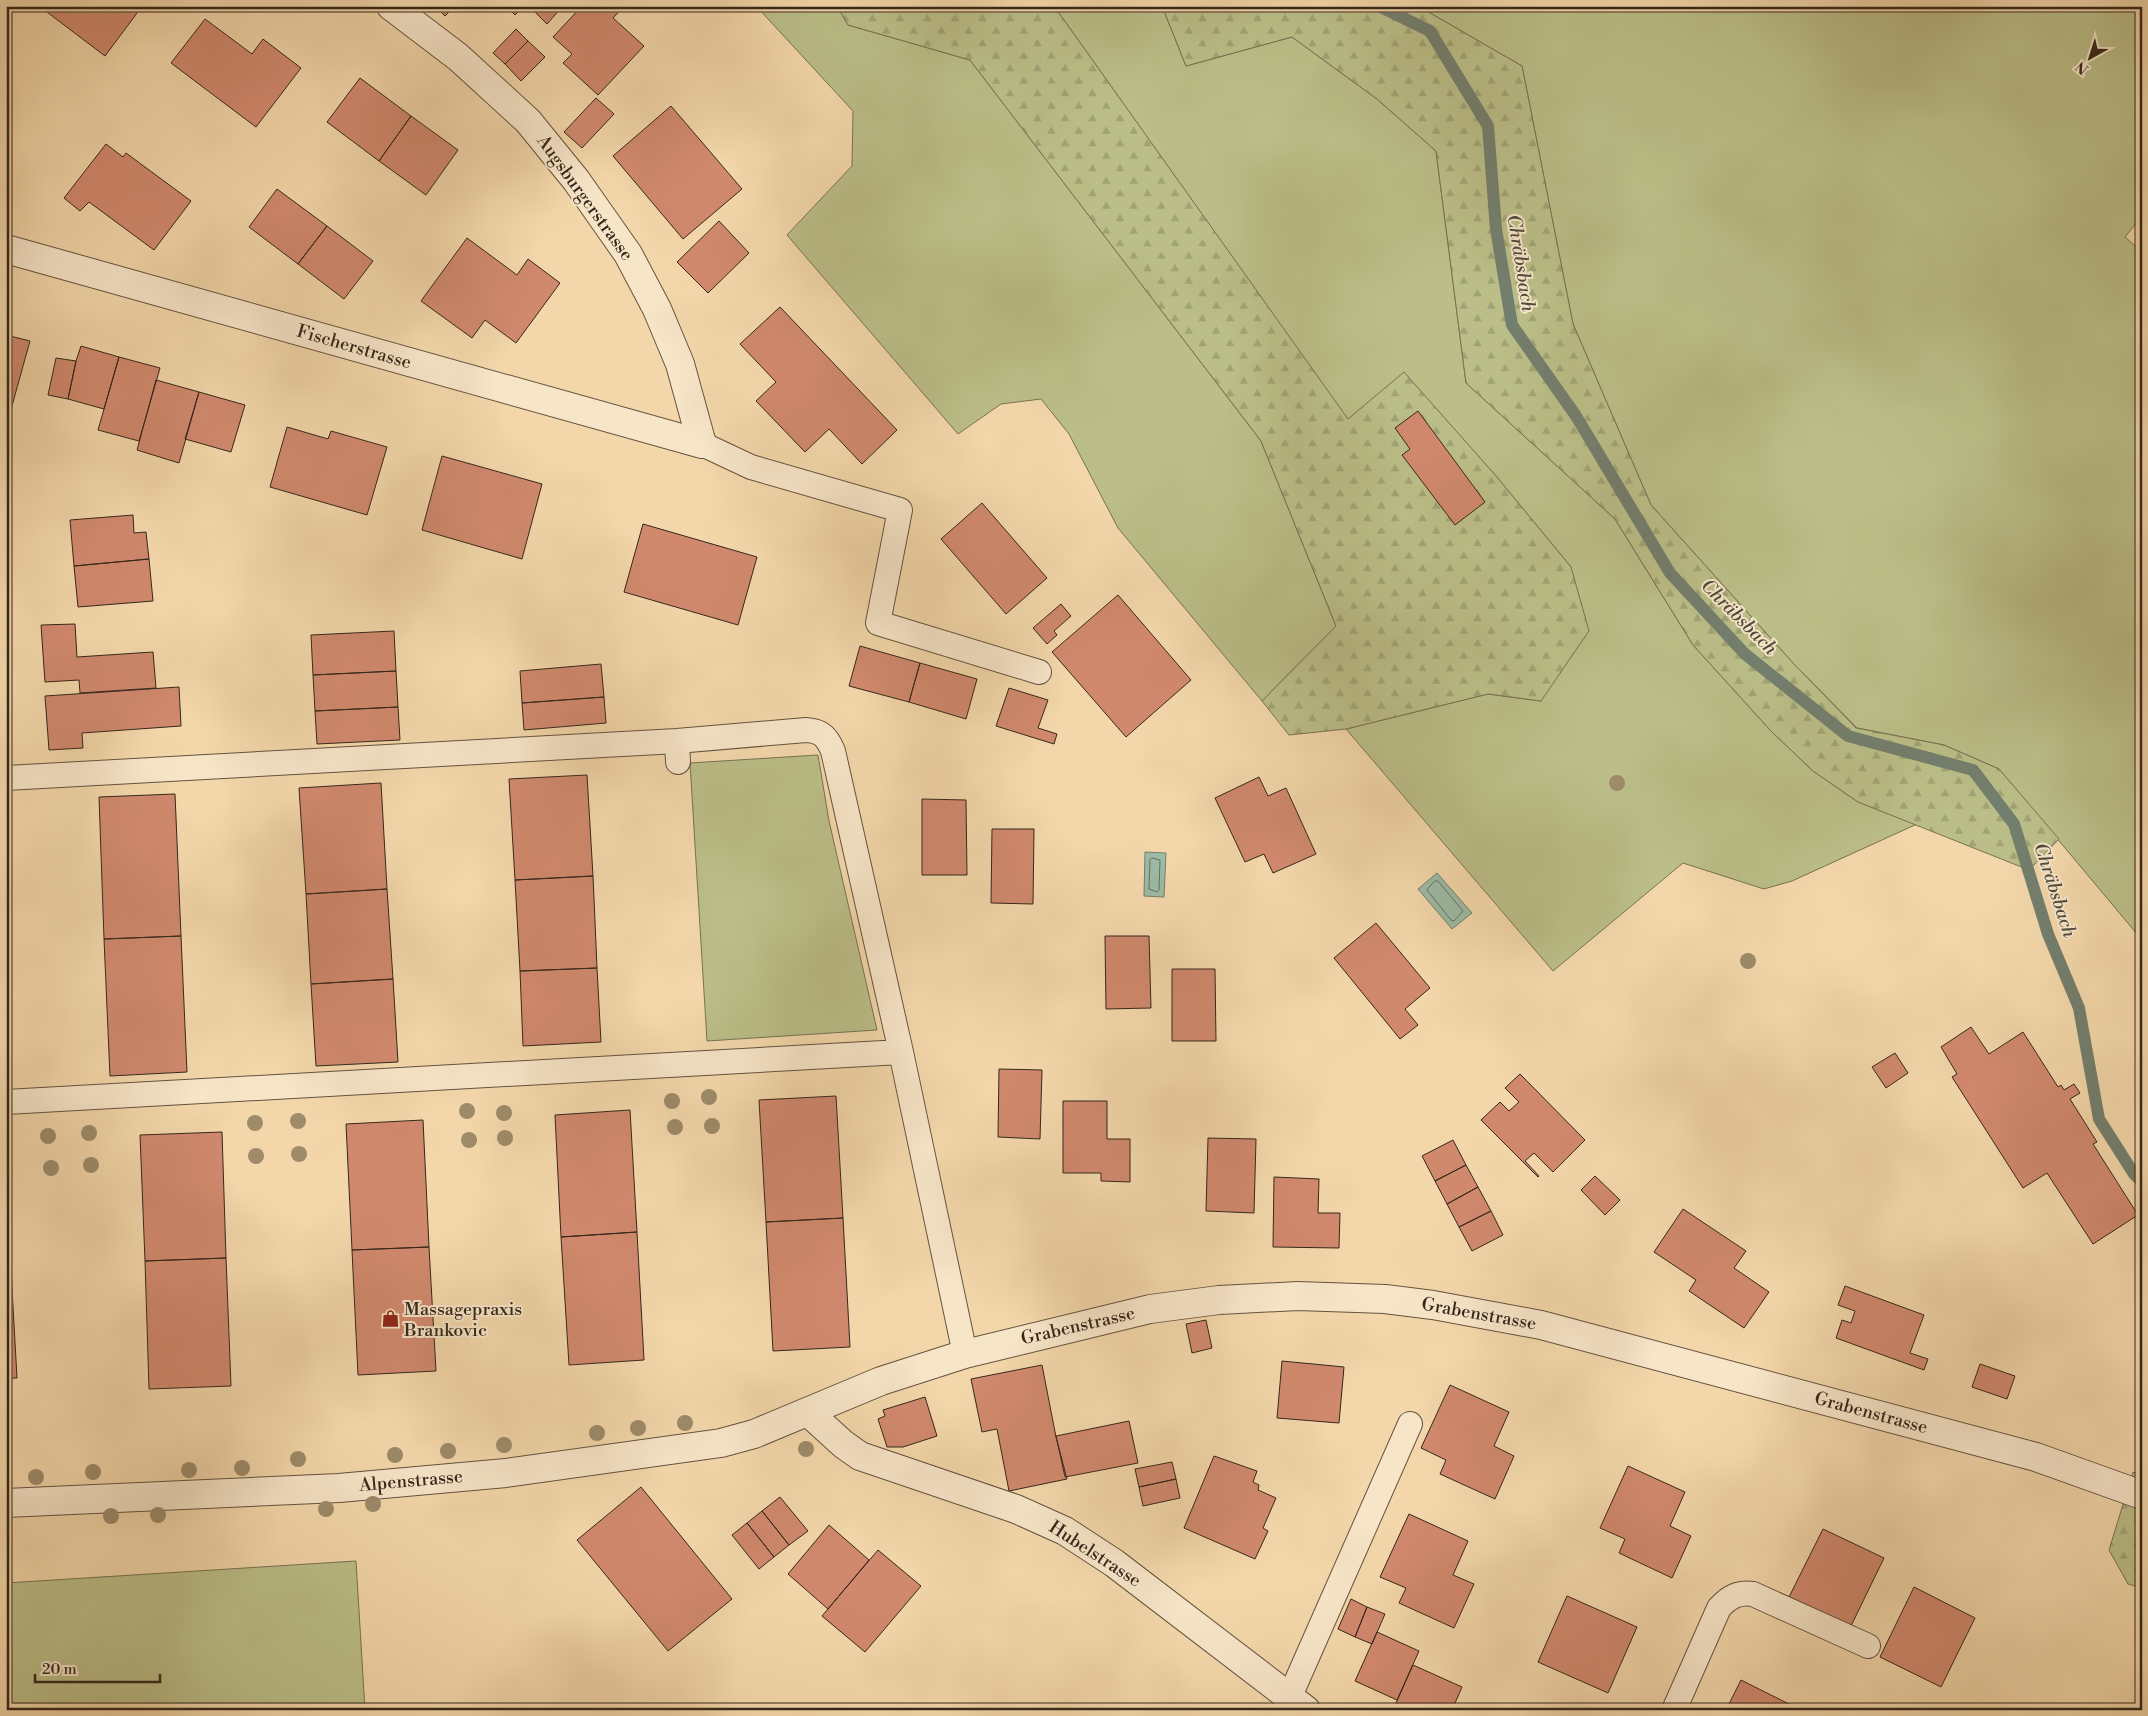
<svg xmlns="http://www.w3.org/2000/svg" width="2148" height="1716" font-family="'Libre Bodoni',serif">
	<style>
		.green { fill: #bbbe88; stroke: #787252 }
		.forest { fill: url(#forest-firs); stroke: #787252 }
		.water { fill: #9cbaa5; stroke: #737f6e }
		.lines { fill: none; stroke-linecap: round; stroke-linejoin: round }
		.shore { stroke: #687060; stroke-width: 1 }
		.stream { stroke: #737f6e; stroke-width: 12 }
		.building { fill: #d1896e; stroke: #35271b }
		.lane-casing { stroke: #64533f; stroke-width: 26 }
		.street-casing { stroke: #64533f; stroke-width: 30 }
		.lane { stroke: #f7e5c8; stroke-width: 24 }
		.street { stroke: #f7e5c8; stroke-width: 28 }
		.tree { fill: #9d8b6a }
		.labels { text-anchor: middle; dominant-baseline: central; stroke-width: 4; stroke-linejoin: round; paint-order: stroke }
		.street-label { font-size: 18px; fill: #35271b; stroke: #f7e5c8 }
		.poi-label { font-size: 18px; fill: #35271b; stroke: #f7e5c8; text-anchor: start }
		.water-label { font-size: 19px; font-style: italic; fill: #4f4c3e; stroke: #f7e5c8 }
	</style>
	<defs>
		<pattern id="forest-firs" width="22" height="20" patternUnits="userSpaceOnUse" patternTransform="scale(1.25)"><rect width="22" height="20" fill="#bbbe88"/><path d="M5 1l3.5 6h-7zM16 11l3.5 6h-7z" fill="#a1a375"/></pattern>
	</defs>
	<rect width="100%" height="100%" fill="#f3d7aa"/>
	<filter id="stains"><feTurbulence type="fractalNoise" baseFrequency=".004" numOctaves="4"/><feColorMatrix values="0 0 0 0 .2 0 0 0 0 .09 0 0 0 0 .02 0 0 0 .5 -.17"/></filter>
	<radialGradient id="worn" r=".72"><stop offset=".6" stop-color="#630" stop-opacity="0"/><stop offset="1" stop-color="#630" stop-opacity=".3"/></radialGradient>
	<path class="green" d="M837 6 848 25 970 60 1261 441 1336 626 1262 701 1118 528 1069 434 1041 399 1001 404 958 434 787 235 852 166 853 111 757 7Z
		M1054 6H1162L1186 66 1292 37 1377 99 1436 151 1466 383 1615 519 1693 645 1771 731 1813 771 1858 802 1917 824 1792 881 1764 889 1683 863 1553 971 1346 729 1488 694 1541 701 1571 567 1496 476 1404 373 1348 420Z
		M1418 6H2142V216L2125 237 2142 252V940L1999 769 1944 745 1857 728 1793 663 1651 505 1573 324 1522 66Z
		M818 755 829 821 877 1030 707 1041 690 763Z
		M356 1561 365 1710H6V1583Z"/>
	<path class="forest" d="M837 6H1054L1348 419 1404 372 1496 476 1571 567 1589 631 1541 701 1488 694 1346 729 1289 735 1262 701 1336 626 1261 441 970 60 848 25Z
		M1162 6H1418L1522 66 1573 324 1651 505 1793 663 1856 728 1944 745 1999 769 2059 839 2029 870 1858 802 1813 771 1771 731 1693 645 1615 519 1466 383 1436 151 1377 99 1292 37 1186 66Z
		M2133 1472 2142 1475V1588L2128 1584 2109 1550Z"/>
	<path class="water" d="M1145 852 1166 853 1164 897 1144 896Z
		M1437 873 1472 913 1452 929 1418 889Z"/>
	<g class="lines">
		<path class="shore" d="M1152 858 1160 860 1159 890 1157 892 1149 889 1150 860Z
			M1435 881H1438L1463 911 1454 921 1451 920 1427 890Z"/>
		<path class="stream" d="M1379 6 1430 31 1488 126 1496 229 1512 325 1576 416 1670 573 1745 654 1848 736 1973 770 2014 824 2048 934 2079 1008 2099 1119 2134 1174 2142 1182"/>
	</g>
	<path class="building" d="M39 6H137L140 9 105 56Z
		M435 6H455L445 16Z
		M506 6H524L515 15Z
		M529 6H563L547 24Z
		M582 6H624L613 18 644 46 598 95 563 63 572 54 553 37Z
		M205 19 252 54 263 39 301 68 256 127 171 63Z
		M516 29 528 41 505 64 493 53Z
		M528 41 545 57 521 81 505 64Z
		M360 78 411 116 379 161 327 122Z
		M596 98 614 114 582 148 564 132Z
		M671 106 742 189 683 239 613 156Z
		M411 116 458 150 426 195 379 161Z
		M106 144 123 157 126 153 191 201 154 250 89 202 80 211 64 198Z
		M277 189 327 226 298 264 249 227Z
		M719 221 749 253 708 293 677 262Z
		M327 226 373 261 344 299 298 264Z
		M467 238 517 275 528 259 560 283 516 343 485 320 472 338 421 301Z
		M780 307 897 430 862 464 829 429 805 452 756 401 776 382 740 344Z
		M6 335 30 341 10 413 6 412Z
		M81 346 119 357 104 409 68 399 76 361Z
		M119 357 160 368 139 441 98 430Z
		M56 358 76 361 68 399 48 395Z
		M156 380 199 392 179 463 137 450Z
		M199 392 245 405 231 452 185 439Z
		M1418 411 1485 502 1455 525 1402 455 1410 449 1395 428Z
		M287 427 328 439 331 431 387 447 367 515 270 487Z
		M442 456 542 484 522 559 422 530Z
		M982 503 1047 578 1006 614 941 539Z
		M133 515 134 533 146 532 149 559 74 566 70 520Z
		M643 524 757 557 738 625 624 592Z
		M149 559 153 601 78 607 74 566Z
		M1118 595 1191 680 1126 737 1052 652Z
		M1061 604 1071 616 1054 631 1057 635 1047 644 1033 628Z
		M75 624 77 657 153 652 156 688 80 693 79 680 45 682 41 625Z
		M394 631 396 671 313 675 311 635Z
		M860 646 920 663 909 702 849 686Z
		M920 663 977 679 966 719 909 702Z
		M601 664 604 697 522 703 520 671Z
		M396 671 398 707 315 711 313 675Z
		M179 687 181 726 82 733 83 748 49 750 45 696Z
		M1009 688 1048 700 1038 728 1057 734 1054 744 996 726Z
		M604 697 606 723 524 730 522 703Z
		M398 707 400 740 317 744 315 711Z
		M587 775 593 876 515 880 509 779Z
		M1259 777 1268 796 1286 788 1316 854 1273 873 1264 854 1245 862 1215 798Z
		M381 783 387 889 306 894 299 788Z
		M175 794 181 936 104 939 99 797Z
		M922 799 966 800 967 875H922Z
		M992 829H1034L1033 904 991 903Z
		M593 876 597 968 520 971 515 880Z
		M387 889 393 979 311 984 306 894Z
		M1376 923 1430 988 1405 1009 1418 1025 1400 1039 1334 958Z
		M181 936 187 1072 110 1076 104 939Z
		M1105 936H1149L1151 1008 1106 1009Z
		M597 968 601 1042 523 1046 520 971Z
		M1172 969H1215L1216 1041H1172Z
		M393 979 398 1062 316 1066 311 984Z
		M1971 1027 1989 1054 2023 1032 2058 1087 2061 1085 2064 1090 2074 1084 2080 1093 2070 1099 2097 1142 2093 1144 2138 1215 2093 1244 2047 1173 2023 1188 1952 1077 1957 1074 1941 1047Z
		M1895 1053 1908 1073 1886 1088 1872 1067Z
		M999 1069 1042 1070 1040 1139 998 1137Z
		M1520 1074 1585 1140 1553 1172 1534 1153 1525 1161 1539 1176 1538 1177 1481 1120 1500 1102 1509 1111 1519 1102 1505 1088Z
		M836 1096 843 1218 766 1222 759 1100Z
		M1063 1101H1107V1139H1130V1182L1101 1181V1173H1063Z
		M630 1110 637 1232 561 1237 555 1115Z
		M423 1120 429 1247 352 1250 346 1124Z
		M222 1132 226 1258 145 1261 140 1135Z
		M1208 1138 1256 1139 1254 1213 1206 1211Z
		M1453 1140 1466 1165 1435 1181 1422 1156Z
		M1466 1165 1478 1187 1447 1204 1435 1181Z
		M6 1170 11 1270 6 1271Z
		M1595 1176 1620 1200 1605 1215 1581 1190Z
		M1274 1177 1319 1179 1318 1213H1340L1339 1248 1273 1247Z
		M1478 1187 1491 1211 1459 1227 1447 1204Z
		M1683 1209 1746 1251 1734 1268 1769 1292 1744 1328 1689 1291 1696 1280 1654 1252Z
		M1491 1211 1503 1235 1472 1251 1459 1227Z
		M843 1218 850 1347 773 1351 766 1222Z
		M637 1232 644 1360 569 1365 561 1237Z
		M429 1247 436 1371 358 1375 352 1250Z
		M226 1258 231 1386 149 1389 145 1261Z
		M11 1270 17 1378H6V1271Z
		M1845 1286 1924 1315 1910 1353 1928 1359 1924 1370 1836 1338 1842 1320 1851 1323 1855 1311 1838 1305Z
		M1206 1320 1212 1348 1192 1353 1186 1324Z
		M1282 1361 1344 1367 1339 1423 1277 1418Z
		M1980 1364 2015 1376 2007 1399 1972 1387Z
		M1042 1365 1056 1437 1067 1479 1009 1491 997 1429 982 1432 971 1379Z
		M1450 1385 1509 1412 1494 1446 1514 1456 1495 1499 1440 1474 1446 1460 1421 1448Z
		M925 1397 937 1436 903 1447H887L878 1419 885 1416 883 1410Z
		M1129 1421 1138 1463 1065 1477 1056 1436Z
		M1214 1456 1257 1471 1253 1482 1259 1485 1258 1490 1276 1498 1263 1528 1268 1531 1255 1559 1184 1528Z
		M1172 1462 1176 1479 1139 1487 1135 1469Z
		M1628 1466 1685 1492 1670 1526 1691 1536 1672 1578 1619 1553 1625 1539 1600 1528Z
		M1176 1479 1180 1498 1143 1506 1139 1487Z
		M641 1487 732 1599 668 1651 577 1540Z
		M780 1497 808 1531 789 1545 762 1511Z
		M762 1511 789 1545 774 1557 747 1523Z
		M1409 1514 1468 1541 1453 1575 1474 1584 1454 1628 1399 1603 1406 1588 1380 1577Z
		M747 1523 774 1557 759 1569 732 1535Z
		M829 1525 869 1560 828 1609 788 1574Z
		M1823 1529 1884 1558 1850 1628 1789 1597Z
		M878 1550 921 1586 865 1652 822 1616Z
		M1914 1587 1975 1618 1941 1687 1880 1657Z
		M1567 1596 1637 1627 1608 1693 1538 1662Z
		M1351 1599 1367 1607 1355 1637 1338 1629Z
		M1367 1607 1385 1614 1372 1644 1355 1637Z
		M1377 1632 1419 1651 1397 1700 1355 1681Z
		M1413 1665 1462 1687 1452 1710H1393Z
		M1741 1680 1801 1710H1726Z"/>
	<g class="lines">
		<defs>
			<path id="lane" d="M702 444 751 467 900 510 878 623 1039 672
				M677 741 678 762
				M6 778 677 741 806 730C822 731 827 737 833 751L901 1052 965 1354
				M6 1102 901 1052
				M1290 1696 1410 1424
				M1674 1710 1719 1608C1729 1597 1738 1592 1753 1594L1868 1646"/>
			<path id="street" d="M391 6 458 57 528 121 576 180 628 254 657 309 680 364 702 444
				M6 249 702 444
				M809 1413 843 1444 860 1456 1016 1509 1065 1531 1114 1563 1306 1710
				M6 1503 339 1488 506 1473 721 1443 754 1434 881 1381 965 1354 1150 1309 1219 1300 1298 1296 1385 1299 1433 1305 1541 1325 2036 1457 2142 1495"/>
		</defs>
		<use href="#lane" class="lane-casing"/>
		<use href="#street" class="street-casing"/>
		<use href="#lane" class="lane"/>
		<use href="#street" class="street"/>
	</g>
	<g class="tree">
		<circle cx="1617" cy="783" r="8"/>
		<circle cx="1748" cy="961" r="8"/>
		<circle cx="709" cy="1097" r="8"/>
		<circle cx="672" cy="1101" r="8"/>
		<circle cx="467" cy="1111" r="8"/>
		<circle cx="504" cy="1113" r="8"/>
		<circle cx="298" cy="1121" r="8"/>
		<circle cx="255" cy="1123" r="8"/>
		<circle cx="712" cy="1126" r="8"/>
		<circle cx="675" cy="1127" r="8"/>
		<circle cx="89" cy="1133" r="8"/>
		<circle cx="48" cy="1136" r="8"/>
		<circle cx="505" cy="1138" r="8"/>
		<circle cx="469" cy="1140" r="8"/>
		<circle cx="299" cy="1154" r="8"/>
		<circle cx="256" cy="1156" r="8"/>
		<circle cx="91" cy="1165" r="8"/>
		<circle cx="51" cy="1168" r="8"/>
		<circle cx="685" cy="1423" r="8"/>
		<circle cx="638" cy="1428" r="8"/>
		<circle cx="597" cy="1433" r="8"/>
		<circle cx="504" cy="1445" r="8"/>
		<circle cx="806" cy="1449" r="8"/>
		<circle cx="448" cy="1451" r="8"/>
		<circle cx="395" cy="1455" r="8"/>
		<circle cx="298" cy="1459" r="8"/>
		<circle cx="242" cy="1468" r="8"/>
		<circle cx="189" cy="1470" r="8"/>
		<circle cx="93" cy="1472" r="8"/>
		<circle cx="36" cy="1477" r="8"/>
		<circle cx="373" cy="1504" r="8"/>
		<circle cx="326" cy="1509" r="8"/>
		<circle cx="158" cy="1515" r="8"/>
		<circle cx="111" cy="1516" r="8"/>
	</g>
	<defs>
		<symbol id="shop-bare" viewBox="-9 -9 18 18"><path d="M-5-2.5h2.3a2.7 3.5 0 0 1 5.4 0H5L5.5 6h-11ZM-1.5-2.5h3a1.5 2.3 0 0 0-3 0Z" fill="#8f2418" stroke="#f7e5c8" stroke-width="2.5" paint-order="stroke"/></symbol>
	</defs>
	<g fill-rule="evenodd">
		<use href="#shop-bare" x="378" y="1306" width="25" height="25"/>
	</g>
	<g class="labels">
		<g class="street-label">
			<text transform="translate(585 198) rotate(54)">Augsburgerstrasse</text>
			<text transform="translate(354 347) rotate(16)">Fischerstrasse</text>
			<text transform="translate(1479 1314) rotate(10)">Grabenstrasse</text>
			<text transform="translate(1078 1326) rotate(-13)">Grabenstrasse</text>
			<text transform="translate(1871 1413) rotate(15)">Grabenstrasse</text>
			<text transform="translate(411 1481) rotate(-5)">Alpenstrasse</text>
			<text transform="translate(1095 1554) rotate(33)">Hubelstrasse</text>
		</g>
		<g class="poi-label">
			<text x="404" y="1309">Massagepraxis<tspan x="404" dy="21">Brankovic</tspan></text>
		</g>
		<g class="water-label">
			<text transform="translate(1521 263) rotate(81)">Chräbsbach</text>
			<text transform="translate(1739 617) rotate(45)">Chräbsbach</text>
			<text transform="translate(2055 890) rotate(72)">Chräbsbach</text>
		</g>
	</g>
	<rect width="2148" height="1716" fill="none" stroke="#f3d7aa" stroke-width="25"/>
	<rect x="8" y="8" width="2133" height="1701" fill="none" stroke="#35271b" stroke-width="2.5"/>
	<rect x="12" y="12" width="2123" height="1691" fill="none" stroke="#35271b"/>
	<g transform="translate(2090 58) rotate(219)" stroke="#f7e5c8" stroke-width="4" paint-order="stroke">
	<path d="M0-4L9 19L0 12L-9 19Z" fill="#35271b"/>
	<text y="-8" font-size="14" font-weight="bold" text-anchor="middle" fill="#35271b">N</text>
	</g>
	<path d="M35 1674v8h125v-8" fill="none" stroke="#35271b" stroke-width="2.5"/>
	<text x="42" y="1674" font-size="15" fill="#35271b" stroke="#f7e5c8" stroke-width="4" paint-order="stroke">20 m</text>
	<rect width="100%" height="100%" filter="url(#stains)"/>
	<rect width="100%" height="100%" fill="url(#worn)"/>
</svg>
